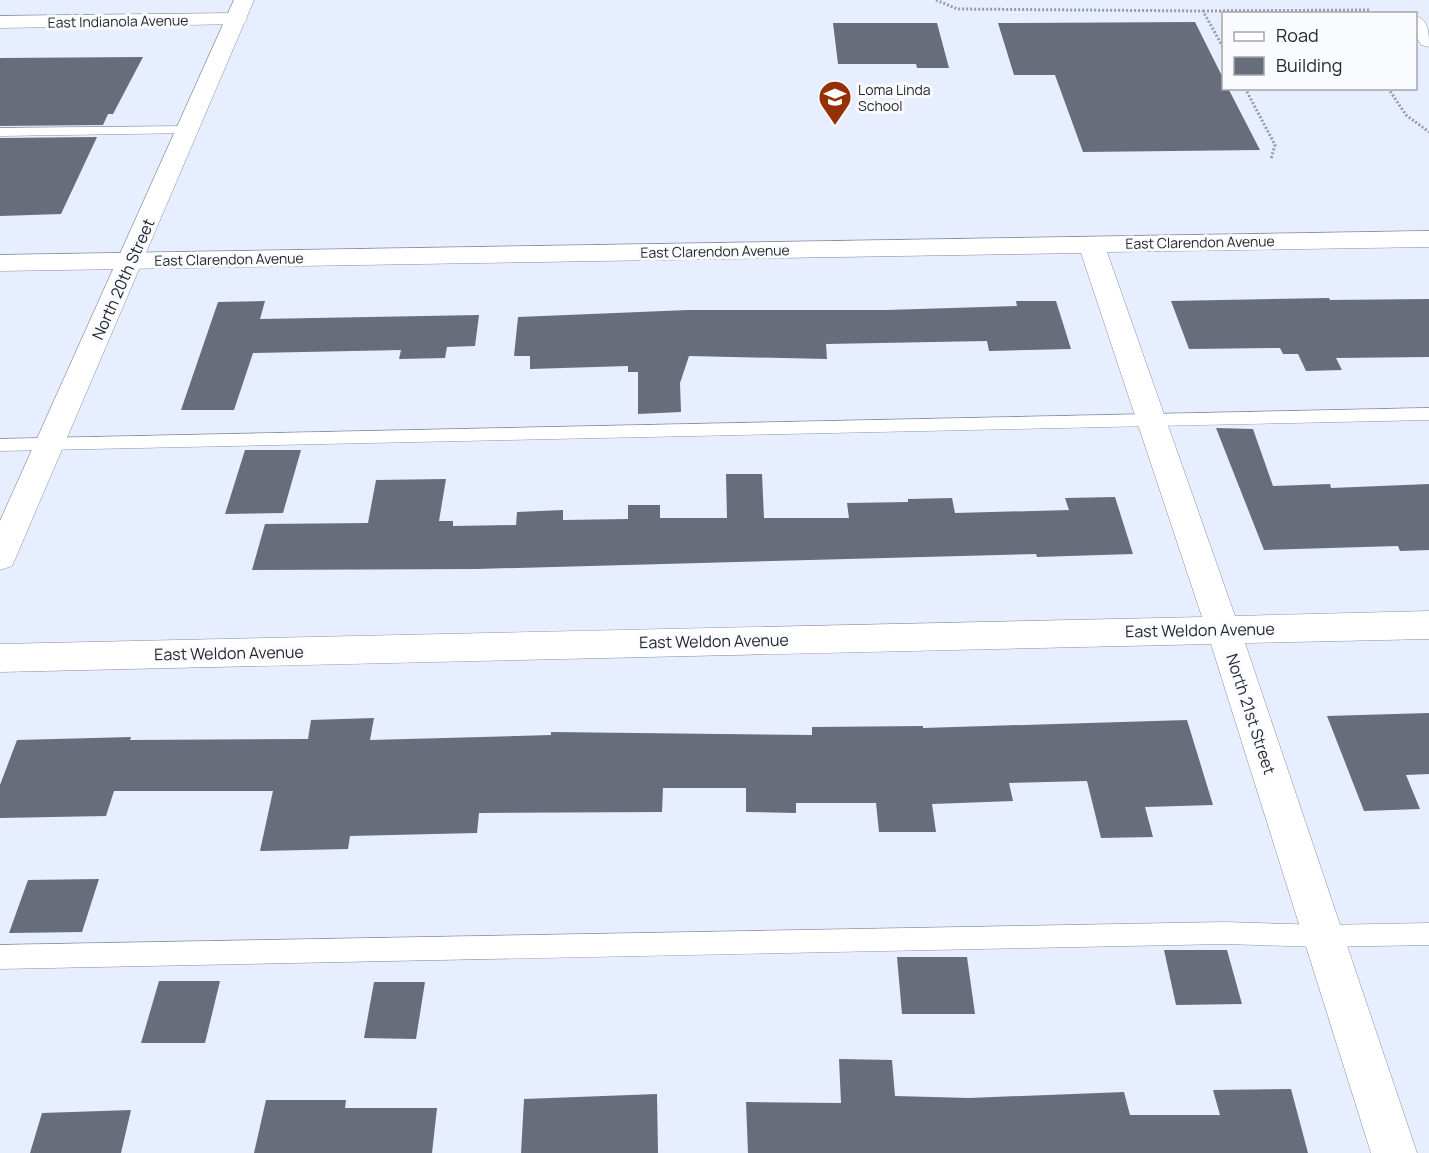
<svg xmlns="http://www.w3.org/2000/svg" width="1429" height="1153" font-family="Manrope,sans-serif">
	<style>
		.building { fill: #676d7b }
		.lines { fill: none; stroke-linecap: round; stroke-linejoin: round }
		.service-casing { stroke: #878e9d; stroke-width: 1 }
		.minor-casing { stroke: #878e9d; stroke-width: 1 }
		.tertiary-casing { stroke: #878e9d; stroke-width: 1 }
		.path { stroke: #979da9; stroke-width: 3; stroke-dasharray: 2 2; stroke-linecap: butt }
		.service { fill: #fff; fill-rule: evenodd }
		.minor { fill: #fff; fill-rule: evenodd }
		.tertiary { fill: #fff; fill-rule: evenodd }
		.labels { text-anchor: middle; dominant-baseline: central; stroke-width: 6; stroke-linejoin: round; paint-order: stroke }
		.far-street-label { font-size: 14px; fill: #24272d; stroke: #fafbff }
		.far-poi-label { font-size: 14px; fill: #24272d; stroke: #fafbff; text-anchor: start }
		.street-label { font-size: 16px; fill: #24272d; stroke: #fafbff }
	</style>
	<rect width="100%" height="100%" fill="#e7eeff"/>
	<path class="building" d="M1195 22 1224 80V88L1229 90 1260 150 1083 152 1055 75H1014L998 23Z
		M833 23H937L949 68H917L916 64H838Z
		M143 57 113 114H108L103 125 0 126V58Z
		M97 137 61 214 0 216V138Z
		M1329 298 1330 300 1429 299V357L1336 358 1342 370 1306 371 1298 354H1283L1280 348 1189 349 1171 301Z
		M265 301 260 319 479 315 475 346 447 347 445 358 399 359 401 350 253 353 234 410H181L218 302Z
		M1016 301H1056L1071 349 989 351 987 341 826 344 827 359 689 356 680 383 681 412 638 414V372H628V366L530 369V356H514L518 317 688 310H886L1017 306Z
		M1216 428 1253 429 1273 486 1330 484 1331 488 1429 484V550L1400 551 1398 546 1264 550Z
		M245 450H301L283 513 225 514Z
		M726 474H762L764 518H849L847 503 908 502V499L952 498 955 513 1069 510 1065 498 1115 497 1133 554 1037 557 1036 554 476 569 252 570 265 524 368 523 376 480 446 479 439 521H453V526L516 525 517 512 563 510V520L628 519V505H660V518H727Z
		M1429 713V774L1406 775 1420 809 1364 811 1327 716Z
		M374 718 370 740 551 735V732L812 735V727L923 726V728L1187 720 1213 805 1145 807 1153 837 1101 838 1087 781 1009 783 1013 801 932 804 936 832H879L876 803H796V813L746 812V788H663L662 812 479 813 477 833 350 836 348 849 260 851 273 791H114L106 816 0 818V785L17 740 131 737 130 740 308 739 311 720Z
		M99 879 82 932 9 933 28 880Z
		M1164 950H1227L1242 1004 1176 1005Z
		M897 957H967L975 1014H902Z
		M159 981H220L205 1043H141Z
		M374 982H425L416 1039 364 1038Z
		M839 1059 892 1060 895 1096 969 1098 1124 1092 1130 1115H1220L1213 1090 1291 1089 1308 1153H748L746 1102 841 1103Z
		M657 1094 658 1153H521L524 1099Z
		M266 1100H346L345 1108H437L432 1153H254Z
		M131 1110 121 1153H30L42 1113Z"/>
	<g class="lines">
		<defs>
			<path id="service" d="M188 126 193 127V133L0 136V128Z
				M1429 408V420L0 451V439Z
				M1225 922 1322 925 1429 923V945L1322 947 1225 944 0 969V945Z"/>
			<path id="minor" d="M236 13 244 14 247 19 244 24 0 28V16Z
				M1416 16C1429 20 1429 33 1429 47L1421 45 1416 36Z
				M1429 231V247L1107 252 1235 616 1429 611V639L1245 643 1417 1153H1371L1211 644 0 672V644L1202 617 1081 253 0 271V255Z"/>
			<path id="tertiary" d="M234 0H254L16 557 12 566 0 570V521Z"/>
		</defs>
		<use href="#service" class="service-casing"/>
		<use href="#minor" class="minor-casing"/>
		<use href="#tertiary" class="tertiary-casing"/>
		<path class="path" d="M936 0 957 9 1203 11 1224 49
			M1203 11 1370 10
			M1245 88 1275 145 1271 159
			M1388 88 1406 115 1429 132"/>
		<use href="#service" class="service"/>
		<use href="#minor" class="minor"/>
		<use href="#tertiary" class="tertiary"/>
	</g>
	<defs>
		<symbol id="school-pin" viewBox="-11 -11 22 30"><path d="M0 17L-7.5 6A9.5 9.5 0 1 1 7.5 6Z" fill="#963007" stroke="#fafbff"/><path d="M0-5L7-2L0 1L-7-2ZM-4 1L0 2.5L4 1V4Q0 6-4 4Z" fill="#fff"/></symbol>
	</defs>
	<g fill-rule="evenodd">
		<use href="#school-pin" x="816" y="78" width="38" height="52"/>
	</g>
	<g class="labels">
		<g class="far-street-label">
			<text transform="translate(118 21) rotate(-1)">East Indianola Avenue</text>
			<text transform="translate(1200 242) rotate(-1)">East Clarendon Avenue</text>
			<text transform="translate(715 251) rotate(-1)">East Clarendon Avenue</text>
			<text transform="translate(229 259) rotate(-1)">East Clarendon Avenue</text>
		</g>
		<g class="far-poi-label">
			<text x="858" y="89">Loma Linda<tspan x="858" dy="16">School</tspan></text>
		</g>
		<g class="street-label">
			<text transform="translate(123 279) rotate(-66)">North 20th Street</text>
			<text transform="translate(1200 630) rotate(-1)">East Weldon Avenue</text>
			<text transform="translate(714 641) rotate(-1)">East Weldon Avenue</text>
			<text transform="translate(229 653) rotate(-1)">East Weldon Avenue</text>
			<text transform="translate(1251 714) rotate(72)">North 21st Street</text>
		</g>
	</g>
	<rect x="1222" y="12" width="195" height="78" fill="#fafbff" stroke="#a4a6ab" stroke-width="1.5"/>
	<rect x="1234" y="32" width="30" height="9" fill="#ffffff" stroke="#a4a6ab" stroke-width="1.5"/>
	<text x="1276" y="42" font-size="18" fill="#24272d">Road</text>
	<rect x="1234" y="57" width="30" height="18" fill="#676d7b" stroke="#a4a6ab" stroke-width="1.5"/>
	<text x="1276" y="72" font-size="18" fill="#24272d">Building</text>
</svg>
